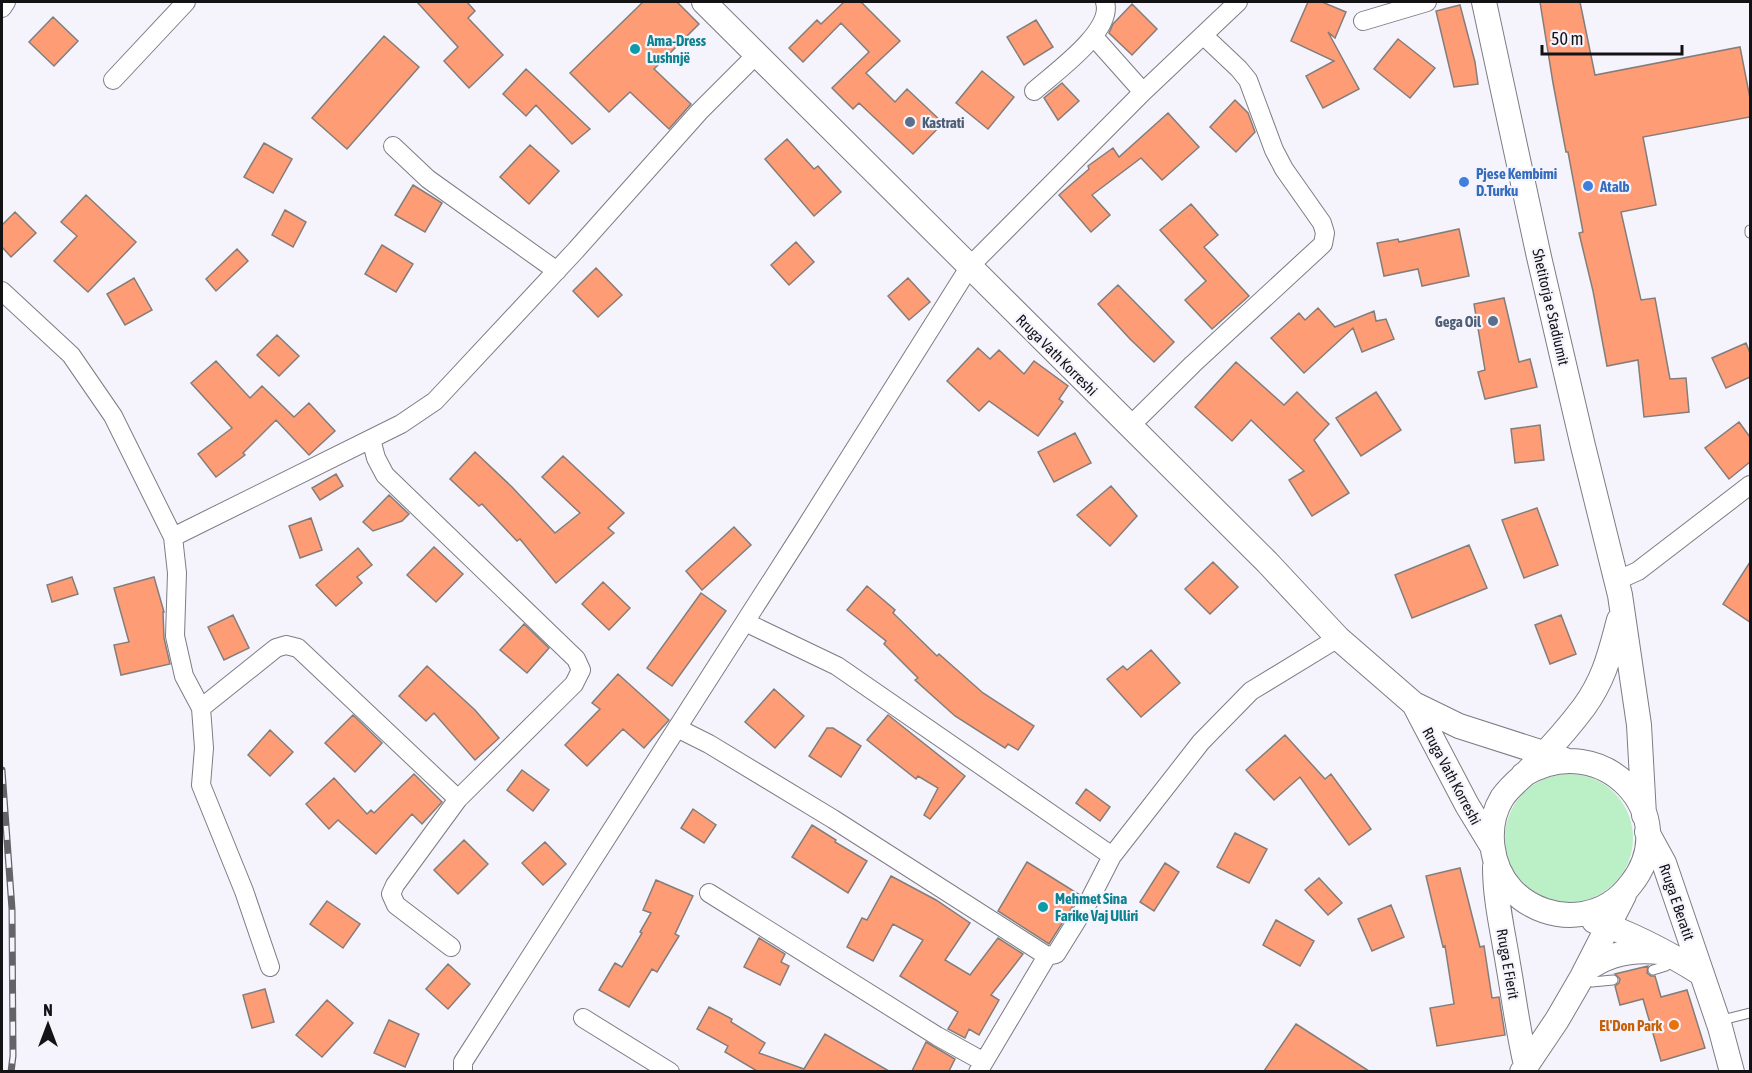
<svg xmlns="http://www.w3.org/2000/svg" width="1752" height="1073" font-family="'Asap Condensed',sans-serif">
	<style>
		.green { fill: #bbf0c6 }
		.building { fill: #fe9c75; stroke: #857d7a; stroke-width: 1.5 }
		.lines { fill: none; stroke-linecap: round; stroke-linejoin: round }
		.lane-casing { stroke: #7d7c84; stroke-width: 11 }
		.street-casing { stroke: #7d7c84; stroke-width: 20 }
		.secondary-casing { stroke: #7d7c84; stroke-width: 26 }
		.lane { stroke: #fff; stroke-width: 9 }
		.street { stroke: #fff; stroke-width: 18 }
		.secondary { stroke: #fff; stroke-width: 24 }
		.rail-casing { stroke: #636368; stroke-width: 7 }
		.rail { stroke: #f5f4fd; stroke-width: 4.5; stroke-dasharray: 14; stroke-linecap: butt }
		.culture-dot { fill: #0f9aa8; stroke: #f5f4fd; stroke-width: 2 }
		.service-dot { fill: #5c6f8a; stroke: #f5f4fd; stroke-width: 2 }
		.shop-dot { fill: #3f7fe0; stroke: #f5f4fd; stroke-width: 2 }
		.food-dot { fill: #e8710a; stroke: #f5f4fd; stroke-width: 2 }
		.labels { text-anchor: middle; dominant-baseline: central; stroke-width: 4.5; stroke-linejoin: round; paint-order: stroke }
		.culture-label { font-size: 15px; font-weight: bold; fill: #0d838f; stroke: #f5f4fd; text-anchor: start }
		.service-label { font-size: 15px; font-weight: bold; fill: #4e5e75; stroke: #f5f4fd; text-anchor: start }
		.shop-label { font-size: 15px; font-weight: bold; fill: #366cbe; stroke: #f5f4fd; text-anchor: start }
		.street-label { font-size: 15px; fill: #131316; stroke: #f5f4fd }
		.food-label { font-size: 15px; font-weight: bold; fill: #c56008; stroke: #f5f4fd; text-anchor: end }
	</style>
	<rect width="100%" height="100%" fill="#f5f4fd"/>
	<path class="green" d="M1505 838a64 64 0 1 1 128 0a64 64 0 1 1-128 0Z"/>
	<path class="building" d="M417 2H467L475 11 468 18 503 55 469 88 444 61 458 47Z
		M643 2H677L699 24 654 69 691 104 669 129 630 92 609 112 570 73Z
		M844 2H861L900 41 866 73 895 102 907 89 943 123 913 154 859 103 853 109 832 88 869 52 841 23 803 62 789 48 817 20 821 24Z
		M1308 2H1322L1346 12 1335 38 1328 32 1359 89 1323 108 1306 76 1334 61 1291 41Z
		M1540 2H1580L1595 75 1740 47 1750 98V117L1643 137 1656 205 1621 212 1641 300 1655 298 1670 379 1686 378 1689 412 1644 417 1638 360 1607 366 1593 291 1579 233 1583 232 1568 152H1566L1553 83Z
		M1132 4 1157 29 1132 55 1109 33 1113 24Z
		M1460 5 1475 62 1478 84 1454 87 1436 11Z
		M53 17 78 41 54 66 29 42Z
		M1036 20 1053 47 1024 65 1007 37Z
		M384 36 419 67 347 149 312 118Z
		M1398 39 1435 68 1410 98 1374 69Z
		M526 69 590 129 572 144 536 105 526 116 503 94Z
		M982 71 1014 97 988 129 956 103Z
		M1062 83 1079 101 1058 120 1044 98Z
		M1235 100 1248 113 1255 132 1236 152 1210 127Z
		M1168 113 1199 147 1162 180 1141 158 1092 195 1110 215 1091 232 1059 195 1089 169 1088 166 1113 148 1119 157Z
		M787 139 814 169 818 166 841 192 814 216 765 159Z
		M264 143 292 159 273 193 244 177Z
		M530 145 559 171 529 204 500 177Z
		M413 185 442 203 425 232 395 215Z
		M86 195 136 242 88 292 54 261 77 236 61 222Z
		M1191 204 1218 235 1204 247 1249 296 1212 329 1185 300 1206 281 1160 230Z
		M285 210 306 222 293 247 272 235Z
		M15 212 36 233 11 257 2 247V225Z
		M1459 229 1469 276 1422 286 1418 269 1384 276 1377 243 1398 239 1399 242Z
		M796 242 814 262 789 285 771 265Z
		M382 245 413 264 396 292 365 274Z
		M237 249 248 261 216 291 206 279Z
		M596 268 622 295 598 317 573 291Z
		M134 278 152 310 125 325 107 294Z
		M908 278 930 302 909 320 888 296Z
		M1118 285 1174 342 1154 362 1130 339 1098 304Z
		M1504 298 1519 362 1530 359 1537 387 1485 399 1478 372 1485 370 1474 304Z
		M1318 308 1335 327 1374 311 1376 321 1386 319 1394 339 1362 352 1353 328 1304 373 1271 338 1299 313 1305 320Z
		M277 335 299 356 279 376 257 355Z
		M1746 343 1750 353V377L1726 388 1712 358Z
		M978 348 990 359 999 350 1024 374 1034 361 1068 386 1059 399 1063 402 1038 436 989 401 979 411 947 381Z
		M216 361 250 398 262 386 294 417 309 403 335 431 309 455 276 420 243 453 245 455 216 477 198 454 232 428 191 383Z
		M1236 362 1284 405 1297 392 1329 424 1314 440 1349 493 1312 516 1289 480 1304 471 1251 420 1232 441 1195 407Z
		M1376 392 1401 430 1361 456 1336 418Z
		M1739 422 1750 437V462L1729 479 1705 448Z
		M1540 425 1544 460 1515 463 1511 429Z
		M1075 433 1091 463 1054 482 1038 452Z
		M475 452 512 487 555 533 580 513 542 477 563 456 624 513 608 528 614 533 556 583 520 539 517 541 482 504 479 506 450 479Z
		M336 474 343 486 320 500 312 488Z
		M1111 486 1137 516 1110 546 1077 515Z
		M389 495 409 514 402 521 373 531 363 522Z
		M1537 508 1558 565 1524 578 1502 520Z
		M311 518 322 550 300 558 289 526Z
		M734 527 751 545 702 590 686 571Z
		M1469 545 1487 588 1412 618 1395 575Z
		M434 547 463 574 436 602 407 575Z
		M358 548 372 565 357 577 362 583 336 606 316 585Z
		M1213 562 1238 587 1210 614 1185 589Z
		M1750 562V622L1723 604Z
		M72 577 78 594 52 602 47 585Z
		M154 577 164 612H163L164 638 170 664 121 675 114 645 129 642 114 588Z
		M603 582 630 608 609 630 582 604Z
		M867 586 895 610 893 613 937 656 939 654 983 693 1034 726 1018 750 1008 744 1005 748 955 716 915 680 918 678 884 644 886 641 847 610Z
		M701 593 726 611 672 686 647 668Z
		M233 615 249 648 224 660 208 627Z
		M1561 615 1576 654 1550 664 1535 625Z
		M524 624 549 648 527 673 500 650Z
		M1151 650 1180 683 1141 717 1107 679 1123 666 1127 670Z
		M427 666 475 710 499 738 475 760 434 713 426 721 399 696Z
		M618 674 669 720 644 748 623 729 587 766 565 745 600 709 592 703Z
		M774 689 804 716 775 748 745 722Z
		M353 715 382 743 355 772 325 743Z
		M888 715 965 776 930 819 924 815 938 788 918 776 916 779 867 740Z
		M827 728H833L861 746 841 777 809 756Z
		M270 730 293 752 270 776 248 755Z
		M1285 735 1325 779 1331 774 1371 829 1349 845 1300 777 1274 800 1246 770Z
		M522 770 549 790 533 811 507 790Z
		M414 774 442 802 422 824 412 814 376 854 338 820 329 829 306 804 334 778 367 814 371 810 374 813Z
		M1086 789 1110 807 1100 821 1076 803Z
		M693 809 716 825 704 843 681 828Z
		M812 825 836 840 835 842 867 861 848 893 792 857Z
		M1235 833 1267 849 1249 883 1217 867Z
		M464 840 488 864 458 894 434 870Z
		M545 842 566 864 543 885 522 863Z
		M1027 862 1080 895 1049 944 998 911Z
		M1165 863 1179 872 1154 911 1140 902Z
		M1460 868 1480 947 1484 946 1492 998 1499 997 1505 1035 1437 1046 1430 1008 1454 1004 1445 946 1443 947 1426 876Z
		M891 876 936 900 970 923 945 960 970 975 998 938 1023 954 991 995 999 1000 979 1035 969 1029 965 1038 948 1029 958 1012 900 976 923 940 893 924 873 961 847 947 862 918 867 920Z
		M1319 878 1342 903 1328 915 1305 890Z
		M656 880 693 896 675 934 679 936 657 972 652 969 629 1007 599 990 615 963 622 967 642 933 640 932 651 913 643 910Z
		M327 901 360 924 343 948 310 924Z
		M1391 905 1404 937 1372 951 1358 919Z
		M1276 920 1314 941 1300 966 1263 945Z
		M759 938 785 954 781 962 789 966 780 985 744 967Z
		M448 964 470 984 448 1009 426 989Z
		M1648 966 1647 973 1651 976H1655L1661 997 1687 990 1705 1048 1661 1061 1643 999 1620 1005 1615 986 1619 983 1620 979 1615 974Z
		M265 989 274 1022 252 1028 243 995Z
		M327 1000 353 1023 322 1057 296 1035Z
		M709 1007 732 1019 731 1022 765 1043 759 1053 804 1069 825 1034 889 1071H757L725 1052 728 1046 697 1029Z
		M389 1020 419 1034 405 1067 374 1053Z
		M1296 1024 1369 1071H1264Z
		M926 1042 955 1059 949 1071H912Z"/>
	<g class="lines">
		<defs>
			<path id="lane" d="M1750 230V233
				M1653 970 1666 966 1672 956
				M1584 978 1592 982 1613 980
				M1718 1021 1750 1013"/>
			<path id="street" d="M2 8 6 2
				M1363 21 1427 2
				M1094 37 1143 92
				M113 80 186 2
				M1034 91C1054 73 1114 31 1105 2
				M393 146 428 179 557 271
				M2 291 71 355 113 416 173 537 177 573 175 636 184 676 201 708 204 748 201 785 244 891 270 967
				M1129 427 1193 364 1323 244 1325 233 1322 223 1284 169 1274 150 1248 80 1239 69 1203 35
				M371 439 376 458 385 475 576 659 581 670 574 684 458 799 395 885 391 894 396 905 451 947
				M173 537 401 424 435 401 576 250 699 112 756 55
				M1616 581 1638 571 1750 485
				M745 622 837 666 1112 856
				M201 708 276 648 286 645 298 648 458 799
				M677 728 709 744 833 819 1047 956
				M709 893 937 1036 984 1062
				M583 1018 670 1072
				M463 1072V1062L802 533 970 266 1143 92 1238 2
				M978 1072 1047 956 1056 954 1089 901 1112 856 1201 742 1251 691 1338 638"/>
			<path id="secondary" d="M704 2 1267 562 1338 638 1414 704 1459 726 1565 760
				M1484 2 1539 257 1583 446 1620 595 1639 725 1644 815
				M1414 704 1467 805 1492 846
				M1523 775C1603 726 1685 816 1631 884 1619 900 1602 911 1582 914 1557 918 1530 909 1512 890 1490 866 1485 826 1502 798 1508 789 1516 782 1524 775 1545 754 1566 731 1584 707 1605 678 1610 653 1619 620
				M1647 832 1664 863 1720 1027 1732 1072
				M1495 867C1495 900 1503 932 1508 964 1514 998 1518 1031 1526 1065
				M1594 921C1633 934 1667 952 1702 974
				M1586 970C1607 954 1633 949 1660 952
				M1522 1072 1557 1020 1582 977 1624 895"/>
		</defs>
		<use href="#lane" class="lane-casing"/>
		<use href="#street" class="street-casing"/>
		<use href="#secondary" class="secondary-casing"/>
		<use href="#lane" class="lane"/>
		<use href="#street" class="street"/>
		<use href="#secondary" class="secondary"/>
		<defs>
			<path id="rail" d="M2 770 12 909 13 1056 11 1072"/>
		</defs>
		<use href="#rail" class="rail-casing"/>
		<use href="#rail" class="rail"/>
	</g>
	<g class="culture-dot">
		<circle cx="635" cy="49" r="6"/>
		<circle cx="1043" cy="907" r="6"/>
	</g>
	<g class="service-dot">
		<circle cx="910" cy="122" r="6"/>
		<circle cx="1493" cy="321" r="6"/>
	</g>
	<g class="shop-dot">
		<circle cx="1464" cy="182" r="6"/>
		<circle cx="1588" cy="186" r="6"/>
	</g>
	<circle class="food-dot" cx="1674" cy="1025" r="6"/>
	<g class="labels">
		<g class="culture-label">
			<text x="647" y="40">Ama-Dress<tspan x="647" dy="17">Lushnjë</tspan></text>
			<text x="1055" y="898">Mehmet Sina<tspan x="1055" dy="17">Farike Vaj Ulliri</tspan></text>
		</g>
		<g class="service-label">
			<text x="922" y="122">Kastrati</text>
			<text x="1481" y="321" text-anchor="end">Gega Oil</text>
		</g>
		<g class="shop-label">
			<text x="1476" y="173">Pjese Kembimi<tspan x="1476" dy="17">D.Turku</tspan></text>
			<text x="1600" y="186">Atalb</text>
		</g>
		<g class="street-label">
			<text transform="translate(1551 307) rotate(77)">Shetitorja e Stadiumit</text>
			<text transform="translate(1057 355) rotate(45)">Rruga Vath Korreshi</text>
			<text transform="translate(1452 776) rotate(62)">Rruga Vath Korreshi</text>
			<text transform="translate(1677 902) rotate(71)">Rruga E Beratit</text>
			<text transform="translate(1508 964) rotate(80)">Rruga E Fierit</text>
		</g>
		<g class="food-label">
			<text x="1662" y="1025">El'Don Park</text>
		</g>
	</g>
	<rect width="1752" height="1073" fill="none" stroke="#131316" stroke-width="6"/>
	<g transform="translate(48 1025)" stroke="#f5f4fd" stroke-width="4.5" paint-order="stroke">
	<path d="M0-4.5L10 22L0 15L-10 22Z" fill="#131316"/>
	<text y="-9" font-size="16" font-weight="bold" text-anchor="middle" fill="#131316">N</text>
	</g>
	<path d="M1542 45v9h140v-9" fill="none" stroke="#131316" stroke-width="3"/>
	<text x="1551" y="45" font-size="18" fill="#131316" stroke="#f5f4fd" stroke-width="4.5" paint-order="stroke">50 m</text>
</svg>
